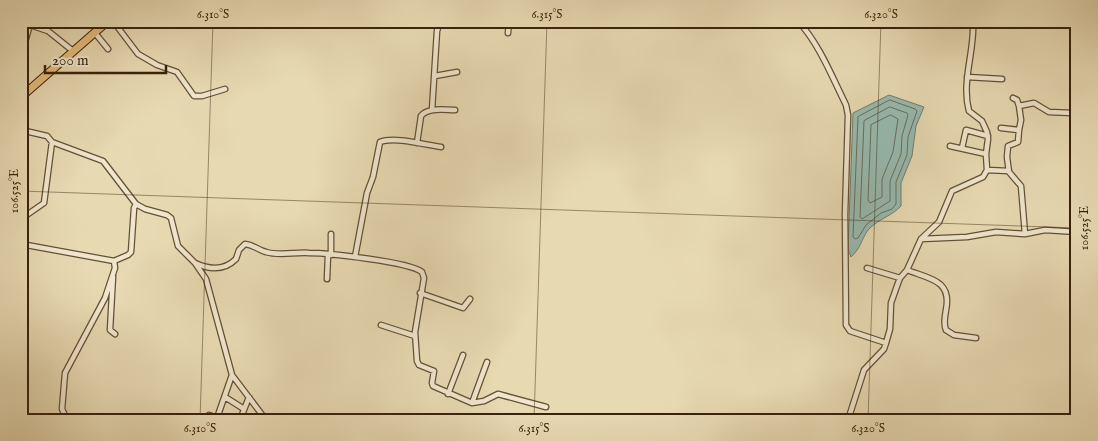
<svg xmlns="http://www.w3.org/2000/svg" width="1098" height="441" font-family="'IM FELL English',serif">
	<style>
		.water { fill: #97bab0; stroke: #717d6e }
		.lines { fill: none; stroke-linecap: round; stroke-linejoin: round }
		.shore { stroke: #686e5e; stroke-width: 1 }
		.minor-casing { stroke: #645035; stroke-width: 7 }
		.primary-casing { stroke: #38220b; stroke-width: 9 }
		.minor { stroke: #efe6cd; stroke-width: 4.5 }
		.primary { stroke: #e4bc79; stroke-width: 7 }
		.ticks { fill: none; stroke: #38220b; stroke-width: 1; stroke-opacity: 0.45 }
		.neatline { fill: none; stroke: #38220b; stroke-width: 2 }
		.ticks-label { font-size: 12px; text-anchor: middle; fill: #38220b }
	</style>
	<rect width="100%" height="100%" fill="#e7d9b2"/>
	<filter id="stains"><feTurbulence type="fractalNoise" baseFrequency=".004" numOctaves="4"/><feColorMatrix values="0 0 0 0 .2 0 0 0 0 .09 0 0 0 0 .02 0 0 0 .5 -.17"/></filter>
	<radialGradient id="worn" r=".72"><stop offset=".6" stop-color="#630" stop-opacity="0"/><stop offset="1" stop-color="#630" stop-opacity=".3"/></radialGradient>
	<path class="water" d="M889 95 924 107 916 126 912 156 901 183V206C892 216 878 219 868 230 861 240 861 248 851 257L848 249 853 113Z"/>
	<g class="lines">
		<path class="shore" d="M890 100 915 109 917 111 908 137 907 155 896 182V204L892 209 881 213 866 225 858 238 855 239 853 237 858 117Z
			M890 107 907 113 908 115 902 136 901 154 890 181V201L862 219 860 217 864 121Z
			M891 115 898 119 893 152 882 179V197L870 203 868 200 871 125Z"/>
		<defs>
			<path id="minor" d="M113 21 138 54 157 65 177 72 194 96H202L225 89
				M798 21C820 45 832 77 846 105L848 115 845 214 846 325 850 331 886 343
				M883 21 892 24
				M1076 21V26
				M21 22 48 31 73 51
				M95 33 108 49
				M508 33 509 21
				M21 57 30 24
				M435 76 457 72
				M967 77 1002 79
				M1013 98 1017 100 1019 106
				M432 110 437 31 440 21
				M1001 128 1019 130 1021 120 1019 106 1034 103 1049 112 1072 113 1077 116
				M21 130 47 136 52 142 103 161 136 204 145 209 167 215 171 218 178 246 195 263 206 279 232 375 266 420
				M1019 130 1018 142 1008 146 1007 157 1009 172 1021 186 1025 234
				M417 143 421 116C428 107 444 110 455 110
				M950 146 986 154
				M962 148 966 130 988 136
				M987 170 1009 171
				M21 219 44 203 52 142
				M331 234V255
				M921 239 967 237 996 232 1025 234 1045 230 1077 232
				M21 244 114 261
				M355 257 367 193 373 177 380 142C394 136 426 145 441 147
				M195 263C210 270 224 271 236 259L239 250 245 244C254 245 258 250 266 252 279 256 295 252 309 253 328 253 410 262 422 272L424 278 415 332 417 361 419 365 434 371 432 383 433 386 472 403 484 401 498 394 546 407
				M867 268 900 278
				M907 270C930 279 952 280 946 310 945 317 943 323 946 330L954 335 976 338
				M113 276 110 330 115 334
				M327 279 328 255
				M420 293 463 308 470 299
				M381 325 415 336
				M448 394 463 355
				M225 397 244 409
				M472 403 487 362
				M67 420 62 409 65 373 105 298 115 268 114 261 128 255 131 252 134 208 136 204
				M207 420 209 415 217 418 232 375
				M240 420 249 397
				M848 420 864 370 884 349 886 343 890 329 891 303 897 286 900 278 907 270 921 239 939 222 952 191 983 177 987 170 986 154 988 139 987 132 982 121 969 111C961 81 975 51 973 21"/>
			<path id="primary" d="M21 97 108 21"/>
		</defs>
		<use href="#minor" class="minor-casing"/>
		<use href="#primary" class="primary-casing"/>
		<use href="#minor" class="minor"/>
		<use href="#primary" class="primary"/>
	</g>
	<path class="ticks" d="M21 191 1077 228M200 420 213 21M534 420 547 21M868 420 881 21"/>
	<rect width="1098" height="441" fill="none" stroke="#e7d9b2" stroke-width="55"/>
	<path d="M45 65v8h121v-8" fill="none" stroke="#38220b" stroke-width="2.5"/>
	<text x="52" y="65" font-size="15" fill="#38220b" stroke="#efe6cd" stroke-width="4" paint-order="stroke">200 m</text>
	<rect x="28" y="28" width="1042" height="386" class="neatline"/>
	<g class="ticks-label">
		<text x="213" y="18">6.310°S</text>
		<text x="547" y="18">6.315°S</text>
		<text x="881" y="18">6.320°S</text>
		<text transform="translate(14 191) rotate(-90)" y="4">106.525°E</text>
		<text transform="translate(1084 228) rotate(-90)" y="4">106.525°E</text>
		<text x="200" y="432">6.310°S</text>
		<text x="534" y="432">6.315°S</text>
		<text x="868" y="432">6.320°S</text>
	</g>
	<rect width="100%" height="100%" filter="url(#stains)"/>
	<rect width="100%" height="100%" fill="url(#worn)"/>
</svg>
